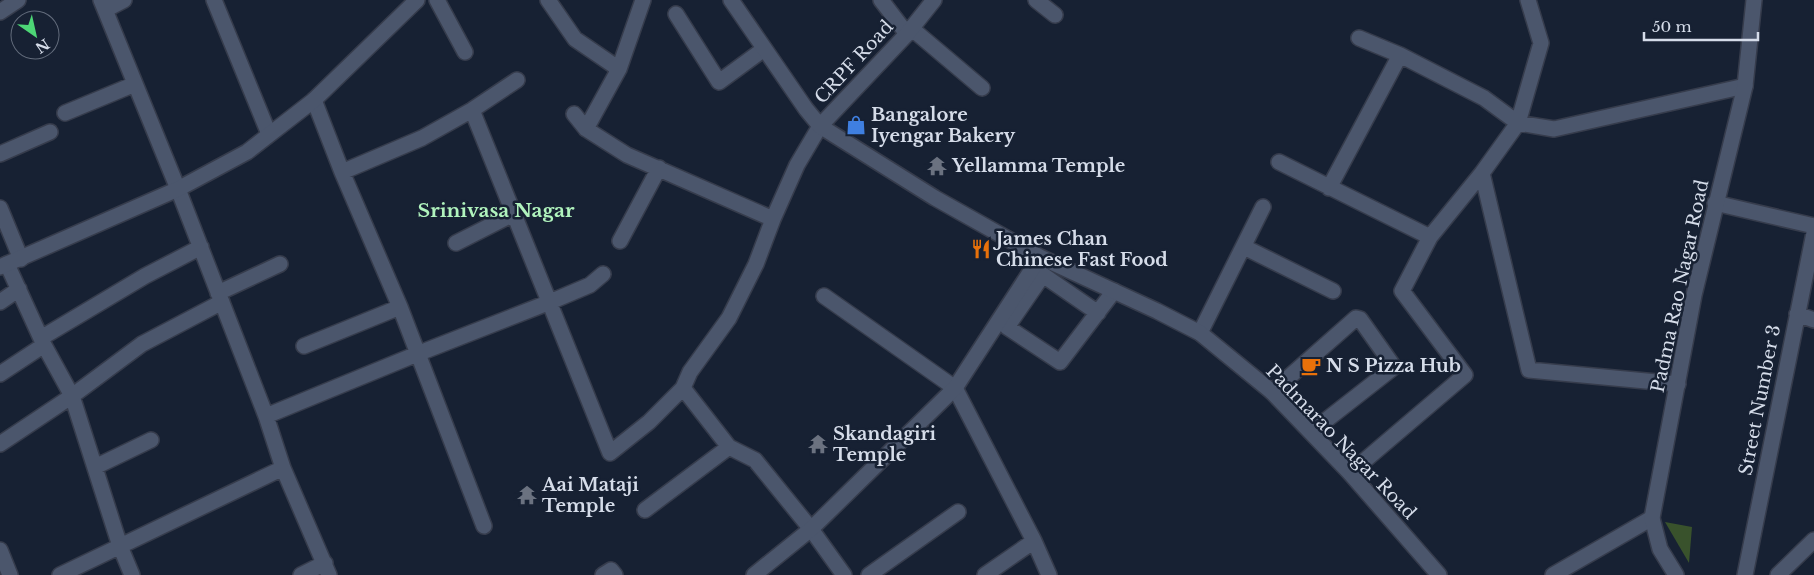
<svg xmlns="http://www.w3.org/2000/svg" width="1814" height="575" font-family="'Libre Baskerville',serif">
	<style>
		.green { fill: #39522c }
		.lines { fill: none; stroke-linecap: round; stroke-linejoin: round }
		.minor-casing { stroke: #363c4c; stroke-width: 18 }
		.tertiary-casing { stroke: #363c4c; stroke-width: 18 }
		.secondary-casing { stroke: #363c4c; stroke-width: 18 }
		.minor { stroke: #4b566c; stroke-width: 15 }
		.tertiary { stroke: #4b566c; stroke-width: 15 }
		.secondary { stroke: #4b566c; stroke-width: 15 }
		.labels { text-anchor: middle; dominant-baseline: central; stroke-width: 5; stroke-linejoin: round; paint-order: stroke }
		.street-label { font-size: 18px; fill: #d5dce9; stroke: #172133 }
		.poi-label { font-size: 18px; font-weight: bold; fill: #d5dce9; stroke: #172133; text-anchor: start }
		.neighbourhood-label { font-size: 19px; font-weight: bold; fill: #b0f3bd; stroke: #172133 }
	</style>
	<rect width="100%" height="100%" fill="#172133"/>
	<path class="green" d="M1665 522 1692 527 1689 563Z"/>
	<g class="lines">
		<defs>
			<path id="minor" d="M101 0 178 189 266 416 283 468 329 575
				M214 0 269 134
				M437 0 465 52
				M548 0 575 39 619 69
				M881 0 907 34
				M1036 0 1055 15
				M105 10 124 0
				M0 12 18 0
				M676 14 719 82 764 49
				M911 28 982 88
				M1359 38 1400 55 1484 98 1518 123 1554 129 1745 86
				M314 100 342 172 400 307 484 526
				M472 110 610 453 649 422 683 388 690 372 729 318 756 264 773 219 797 165 820 126
				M65 113 135 84
				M574 114 586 129 627 155 773 219
				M586 129 619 69 643 0
				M0 154 50 132
				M1279 162 1430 237
				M342 172 422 138 472 110 517 80
				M1482 173 1529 370 1678 384
				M1329 188 1400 55
				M1715 203 1814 226
				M0 208 21 259
				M620 241 659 168
				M456 243 515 213
				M1244 247 1333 291
				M7 264 44 345 72 396 120 546 132 575
				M218 293 280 264
				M824 296 955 388 1034 541 1049 575
				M0 302 19 289
				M1098 313 1043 275 1007 327 1060 362 1114 291
				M1797 314 1814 320
				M1200 333 1263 207
				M41 338 145 276 201 247
				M304 346 400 307
				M0 374 44 345
				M683 388 729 447 755 460 811 529 844 575
				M1272 392 1356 318 1360 319 1394 367 1311 432
				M266 416 417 354 550 302 590 285 603 274
				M0 444 72 396 142 344 222 302
				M95 467 151 440
				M1350 473 1465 375 1402 291 1430 237 1482 173 1518 123 1541 43 1528 0
				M645 510 729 447
				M0 550 10 575
				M60 575 283 468
				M301 575 325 563
				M603 575 611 570 615 575
				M869 575 958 512
				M985 575 1034 541
				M1553 575 1652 518
				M1745 575 1814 233
				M1778 575 1814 540"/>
			<path id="tertiary" d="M731 0 806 109 820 126 935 198 1040 257 1157 311 1200 333 1272 392 1350 473 1439 575
				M820 126 907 34 934 0
				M0 267 178 189 247 152 314 100 417 0
				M754 575 811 529 955 388 1040 257"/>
			<path id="secondary" d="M1676 575 1660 549 1652 518 1694 295 1745 86 1754 0"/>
		</defs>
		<use href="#minor" class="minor-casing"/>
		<use href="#tertiary" class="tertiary-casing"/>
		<use href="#secondary" class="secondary-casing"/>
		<use href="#minor" class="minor"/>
		<use href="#tertiary" class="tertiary"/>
		<use href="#secondary" class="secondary"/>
	</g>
	<defs>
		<symbol id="shop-bare" viewBox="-9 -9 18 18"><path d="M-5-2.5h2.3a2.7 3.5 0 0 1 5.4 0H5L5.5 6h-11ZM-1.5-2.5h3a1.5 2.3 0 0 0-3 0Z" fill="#3f7fe0" stroke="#172133" stroke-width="2.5" paint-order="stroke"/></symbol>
		<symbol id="temple-bare" viewBox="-9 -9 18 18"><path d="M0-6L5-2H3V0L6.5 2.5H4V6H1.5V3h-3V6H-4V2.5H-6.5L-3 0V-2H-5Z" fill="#6b7280" stroke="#172133" stroke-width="2.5" paint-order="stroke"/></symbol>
		<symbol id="restaurant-bare" viewBox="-9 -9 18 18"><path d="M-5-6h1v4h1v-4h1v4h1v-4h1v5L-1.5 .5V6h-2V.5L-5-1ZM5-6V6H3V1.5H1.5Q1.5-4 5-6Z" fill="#e8710a" stroke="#172133" stroke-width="2.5" paint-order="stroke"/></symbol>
		<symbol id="cafe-bare" viewBox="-9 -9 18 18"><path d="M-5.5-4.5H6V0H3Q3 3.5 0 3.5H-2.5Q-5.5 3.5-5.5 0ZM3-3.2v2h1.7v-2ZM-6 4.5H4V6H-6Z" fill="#e8710a" stroke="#172133" stroke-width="2.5" paint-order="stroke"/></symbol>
	</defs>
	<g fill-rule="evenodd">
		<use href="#shop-bare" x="842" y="111" width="28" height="28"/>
		<use href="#temple-bare" x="923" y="152" width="28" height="28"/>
		<use href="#restaurant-bare" x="967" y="235" width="28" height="28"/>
		<use href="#cafe-bare" x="1297" y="352" width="28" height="28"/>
		<use href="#temple-bare" x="804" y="430" width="28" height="28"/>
		<use href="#temple-bare" x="513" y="481" width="28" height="28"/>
	</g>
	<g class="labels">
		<g class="street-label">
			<text transform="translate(854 62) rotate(-47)">CRPF Road</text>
			<text transform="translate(1680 286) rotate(-78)">Padma Rao Nagar Road</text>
			<text transform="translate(1760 400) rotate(-79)">Street Number 3</text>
			<text transform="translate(1341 442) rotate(46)">Padmarao Nagar Road</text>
		</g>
		<g class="poi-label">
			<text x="871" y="115">Bangalore<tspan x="871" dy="21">Iyengar Bakery</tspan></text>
			<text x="952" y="166">Yellamma Temple</text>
			<text x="996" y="239">James Chan<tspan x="996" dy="21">Chinese Fast Food</tspan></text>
			<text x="1326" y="366">N S Pizza Hub</text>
			<text x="833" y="434">Skandagiri<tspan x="833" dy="21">Temple</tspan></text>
			<text x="542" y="485">Aai Mataji<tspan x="542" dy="21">Temple</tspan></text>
		</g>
		<g class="neighbourhood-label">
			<text x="496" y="210">Srinivasa Nagar</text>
		</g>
	</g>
	<g transform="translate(35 35) rotate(146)"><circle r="24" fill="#172133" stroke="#636c7c"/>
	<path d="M0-4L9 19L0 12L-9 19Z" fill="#4dd676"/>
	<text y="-8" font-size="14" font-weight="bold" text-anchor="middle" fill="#d5dce9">N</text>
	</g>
	<path d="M1644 32v8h114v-8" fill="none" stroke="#d5dce9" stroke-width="2.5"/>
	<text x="1652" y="32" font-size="15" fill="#d5dce9" stroke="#172133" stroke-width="4" paint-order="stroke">50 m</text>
</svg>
